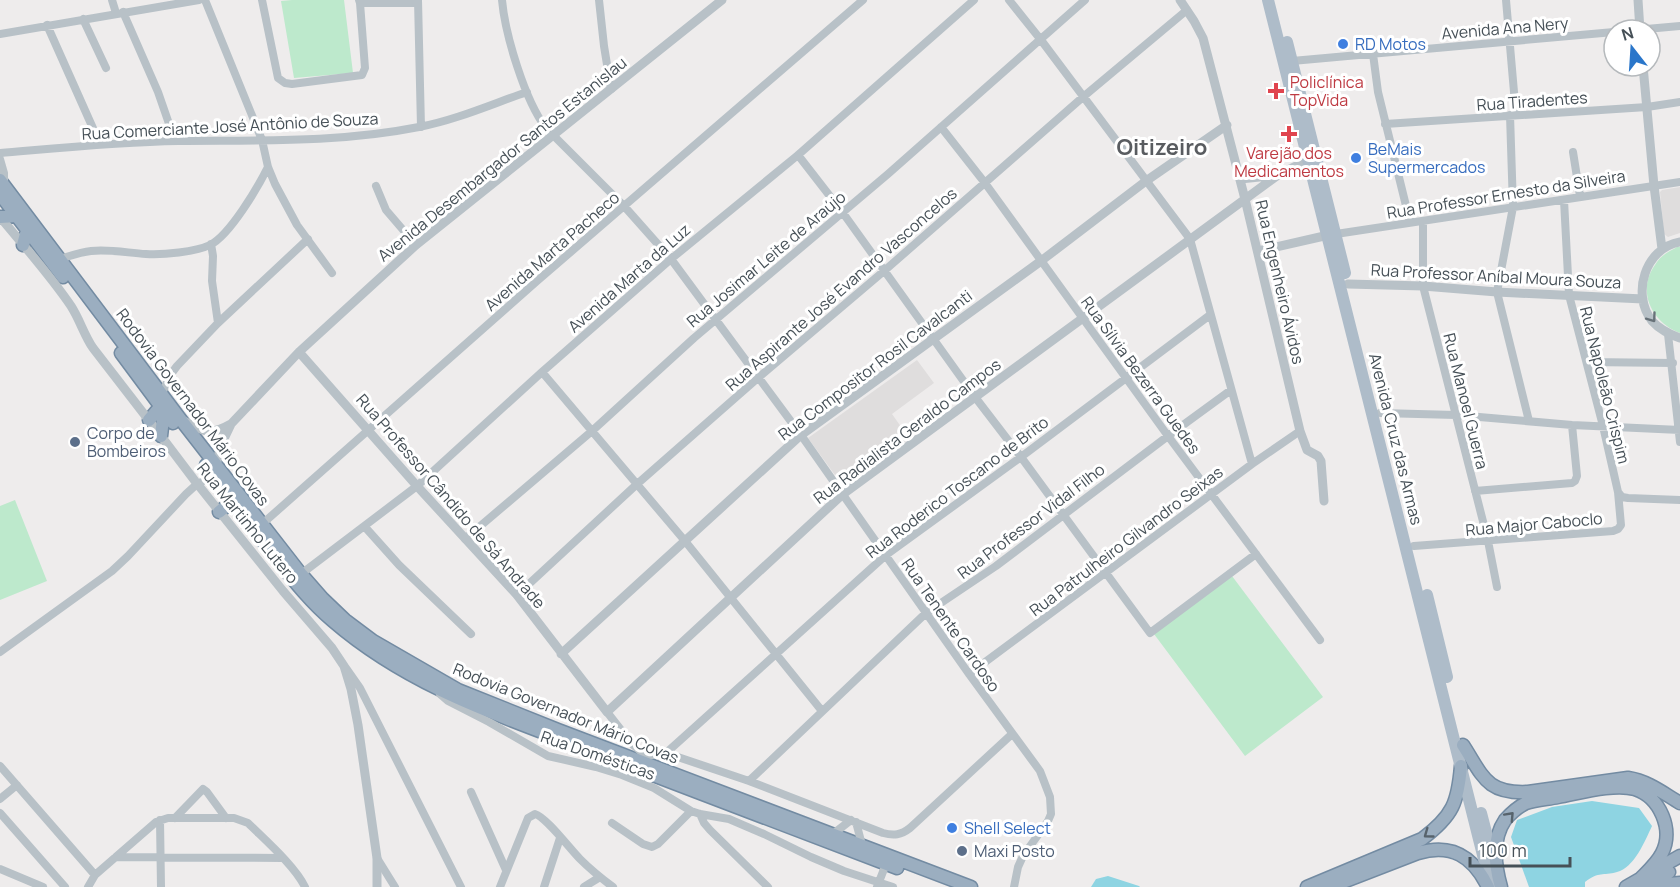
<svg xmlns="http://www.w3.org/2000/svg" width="1680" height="887" font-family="Manrope,sans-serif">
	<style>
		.education { fill: #dfdddd }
		.green { fill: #bde9cc }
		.water { fill: #8ed4e2 }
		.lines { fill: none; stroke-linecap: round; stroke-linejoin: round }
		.trunk-casing { stroke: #738ba2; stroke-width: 15 }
		.minor { stroke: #b8c1c7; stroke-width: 8 }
		.tertiary { stroke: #b8c1c7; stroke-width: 9 }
		.primary { stroke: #aebcc9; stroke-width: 12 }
		.trunk { stroke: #9baec0; stroke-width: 12 }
		.oneway { stroke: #687279 }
		.oneway2 { stroke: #57636c }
		.shop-dot { fill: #3f7fe0; stroke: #fff; stroke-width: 2 }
		.health-dot { fill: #e0444e; stroke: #fff; stroke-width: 2 }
		.service-dot { fill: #5c6f8a; stroke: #fff; stroke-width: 2 }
		.labels { text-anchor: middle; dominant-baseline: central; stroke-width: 6; stroke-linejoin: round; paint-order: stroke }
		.street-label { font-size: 16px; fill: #465057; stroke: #fff }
		.shop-label { font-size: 16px; fill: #366cbe; stroke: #fff; text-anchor: start }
		.health-label { font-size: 16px; fill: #be3a42; stroke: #fff; text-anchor: start }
		.service-label { font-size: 16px; fill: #4e5e75; stroke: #fff; text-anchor: start }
		.district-label { font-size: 22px; font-weight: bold; fill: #595c60; stroke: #fff }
	</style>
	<rect width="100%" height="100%" fill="#eeecec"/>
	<path class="education" d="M1680 187V233L1668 237 1664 234 1660 192 1662 190Z
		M917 360 934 383 892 414 909 438 843 486 808 438Z"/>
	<path class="green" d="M292 0H344L353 73 294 78 281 1Z
		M1677 247H1680V333C1652 323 1636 291 1655 265 1660 256 1668 252 1677 247Z
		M15 500 47 581 0 600V506Z
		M1232 576 1323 697 1245 756 1154 634Z"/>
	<path class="water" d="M1592 801 1639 808 1652 826C1645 841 1634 868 1617 872 1602 876 1600 871 1585 882V887H1529L1511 837 1517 820 1552 807Z
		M1108 876 1139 886 1140 887H1091L1096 879Z"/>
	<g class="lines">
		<defs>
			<path id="trunk" d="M0 180 181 420 301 574 322 598 345 620 373 641 458 690 558 730 971 887
				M0 194 63 277
				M0 217 17 216
				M23 245 27 230
				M121 353 173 423
				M149 420 161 406
				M161 436 164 410
				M206 465C228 494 250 524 272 553 291 577 309 601 333 621 399 678 477 708 558 738
				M219 512 225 507 236 505
				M1463 745C1483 776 1486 794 1528 792L1628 778C1648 781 1663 793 1680 803
				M616 761 897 868
				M1307 887 1422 839C1453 816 1458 802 1461 766
				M1330 887 1418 853C1451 843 1473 856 1488 887
				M1501 887C1495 866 1492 839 1505 820 1511 813 1518 807 1526 803 1536 800 1548 799 1558 797 1580 793 1614 783 1635 789 1660 797 1674 830 1662 853 1657 863 1648 871 1641 878
				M1626 887 1680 856
				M1644 887 1669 872
				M1658 887 1669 884 1680 883"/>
		</defs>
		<use href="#trunk" class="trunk-casing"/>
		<path class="minor" d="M112 0 116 13
			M205 0 262 140 268 167 275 184 297 225 332 273
			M262 0 278 78 285 83 292 84 362 75 365 68 360 3
			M359 0 360 3H418
			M418 0 421 127
			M502 0C505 34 525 101 546 128L624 206 671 259 801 435 969 674 1040 771 1050 797 1051 814 1048 821 1023 856 1018 867 1014 887
			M599 0 604 46 611 89
			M1009 0 1041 40 1190 239 1252 464
			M1506 0 1516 115
			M123 12 158 92 175 141
			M83 19 106 68
			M47 25 100 144
			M1635 30 1680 26
			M0 34 199 0
			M1373 54 1378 92 1410 222
			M1292 61 1614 32
			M1510 115 1513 207 1497 292 1529 421
			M1385 124 1647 107 1680 102
			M941 127 985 183 1168 436 1320 640
			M1573 152 1580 196
			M0 153C59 148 118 142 178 141 258 140 339 143 419 127 456 120 492 104 527 92
			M798 155 843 213 975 397 1021 457 1150 633 1256 554
			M0 159 4 173V183
			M376 186 386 210 416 245
			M1564 200 1569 295 1603 426 1618 492 1622 497 1628 498 1680 500
			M1423 221V286L1488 541 1497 587
			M1336 234 1680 182
			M211 244 213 256 212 281 218 323
			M60 259C70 256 80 252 91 251 110 249 128 253 146 254 163 255 195 252 210 245 230 235 258 187 268 167
			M1668 334 1680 442
			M1587 362 1673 363
			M542 372 685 541 822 711
			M162 393 171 374 177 366 218 323 308 239
			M1380 413 1456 415 1572 425 1680 430
			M1475 491 1572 483 1575 481 1577 476 1572 425
			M261 525 537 281 863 0
			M365 527 399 565 471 634
			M465 539 592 431 694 338 888 174 1085 0
			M1414 546 1613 531 1618 529 1621 525 1618 492
			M301 574 417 486 542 372 671 259 798 155 974 0
			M517 595 636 485 759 377 884 271 1083 97 1187 10
			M0 652 112 571 128 556 186 494 197 484 214 476
			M346 668 360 688 461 887
			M969 674 1252 464 1300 431
			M440 694 448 701 489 722 548 756 596 767 622 775 654 788 691 811 700 814 729 819 764 834 811 857 844 871 893 887
			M607 712 632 744 646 756
			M666 753 749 781 883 833C894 836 901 835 910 828L1012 734
			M646 756 666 753 886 555 1021 457 1210 315
			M0 766 95 875
			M749 781 926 613 996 566 1168 436 1231 390
			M471 792 506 870
			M0 799 17 785
			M0 813 65 887
			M700 814 704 823 710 830 768 887
			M175 818 203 789 207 792 226 818
			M160 820 161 887
			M856 822 862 845
			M612 823 643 844 652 847 658 844 691 811
			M833 834 851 820
			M116 857 282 858
			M377 858 395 887
			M0 869 43 887
			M88 887 95 875 156 822 168 818H234L248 823C265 840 295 866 305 887
			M500 887 528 818 535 814C546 817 570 849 580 859 590 869 601 878 613 887
			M544 887 560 838
			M584 887 600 877
			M877 887 886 864"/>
		<path class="tertiary" d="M1180 0 1194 21 1203 38 1245 199 1300 431 1307 450 1318 456 1321 461 1324 501
			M1638 0 1640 30
			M1643 66 1654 186 1662 249
			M1240 179 1278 175
			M0 217C24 246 50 275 71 306 80 320 84 335 93 348L161 436 195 481 283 591 332 648 344 666 351 689 358 725 377 858V887
			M1680 242C1645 248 1631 294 1652 321 1660 330 1669 334 1680 338
			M1258 251 1333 234
			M1348 284 1423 286 1497 292 1643 299
			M299 352 417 486 517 595 607 712 843 494 1278 175 1296 166 1314 160
			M184 421C204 432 210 436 231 424
			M216 465 221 445 231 424 299 352 416 245 722 0
			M561 654 801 435 1041 261 1146 181 1227 125"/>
		<path class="primary" d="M1268 0 1491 887
			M1287 42 1345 273
			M1427 595 1447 677
			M1481 813 1494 863"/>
		<use href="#trunk" class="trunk"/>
	</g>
	<defs><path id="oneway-chevron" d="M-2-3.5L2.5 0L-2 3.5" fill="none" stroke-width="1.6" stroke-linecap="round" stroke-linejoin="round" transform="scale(1.5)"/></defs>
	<use class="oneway" href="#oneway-chevron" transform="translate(1652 318) rotate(54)"/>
	<g class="oneway2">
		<use href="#oneway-chevron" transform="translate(1510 816) rotate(-47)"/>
		<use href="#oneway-chevron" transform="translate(1428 834) rotate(144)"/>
	</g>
	<g class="shop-dot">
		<circle cx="1343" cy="44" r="6"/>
		<circle cx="1356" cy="158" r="6"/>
		<circle cx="952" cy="828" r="6"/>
	</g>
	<g class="health-dot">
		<path d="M1273 82h6v6h6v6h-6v6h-6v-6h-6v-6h6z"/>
		<path d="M1286 125h6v6h6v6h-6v6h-6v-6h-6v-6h6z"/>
	</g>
	<g class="service-dot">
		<circle cx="75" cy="442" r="6"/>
		<circle cx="962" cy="851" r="6"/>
	</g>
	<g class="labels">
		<g class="street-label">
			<text transform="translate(1505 28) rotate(-5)">Avenida Ana Nery</text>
			<text transform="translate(1532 101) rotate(-4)">Rua Tiradentes</text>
			<text transform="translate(230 126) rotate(-3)">Rua Comerciante José Antônio de Souza</text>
			<text transform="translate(502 159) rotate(-39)">Avenida Desembargador Santos Estanislau</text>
			<text transform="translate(1506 194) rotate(-9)">Rua Professor Ernesto da Silveira</text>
			<text transform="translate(552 251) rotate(-41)">Avenida Marta Pacheco</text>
			<text transform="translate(766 259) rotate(-40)">Rua Josimar Leite de Araújo</text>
			<text transform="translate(1496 276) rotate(3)">Rua Professor Aníbal Moura Souza</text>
			<text transform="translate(629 278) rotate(-41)">Avenida Marta da Luz</text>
			<text transform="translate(1280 282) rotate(77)">Rua Engenheiro Ávidos</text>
			<text transform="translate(841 289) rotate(-41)">Rua Aspirante José Evandro Vasconcelos</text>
			<text transform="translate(875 365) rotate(-37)">Rua Compositor Rosil Cavalcanti</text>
			<text transform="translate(1141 375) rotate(54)">Rua Sílvia Bezerra Guedes</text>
			<text transform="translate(1605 385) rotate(76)">Rua Napoleão Crispim</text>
			<text transform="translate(1466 401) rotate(76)">Rua Manoel Guerra</text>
			<text transform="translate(193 407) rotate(53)">Rodovia Governador Mário Covas</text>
			<text transform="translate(907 431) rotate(-37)">Rua Radialista Geraldo Campos</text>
			<text transform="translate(1396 439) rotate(76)">Avenida Cruz das Armas</text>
			<text transform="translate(957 487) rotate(-37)">Rua Roderico Toscano de Brito</text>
			<text transform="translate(451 501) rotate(49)">Rua Professor Cândido de Sá Andrade</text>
			<text transform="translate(1031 521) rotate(-37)">Rua Professor Vidal Filho</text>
			<text transform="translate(248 523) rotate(51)">Rua Martinho Lutero</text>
			<text transform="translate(1534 524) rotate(-5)">Rua Major Caboclo</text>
			<text transform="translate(1126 541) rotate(-37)">Rua Patrulheiro Gilvandro Seixas</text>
			<text transform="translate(951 625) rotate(55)">Rua Tenente Cardoso</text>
			<text transform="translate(566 713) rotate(22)">Rodovia Governador Mário Covas</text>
			<text transform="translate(598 755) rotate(19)">Rua Domésticas</text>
		</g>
		<g class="shop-label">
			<text x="1355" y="44">RD Motos</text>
			<text x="1368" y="149">BeMais<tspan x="1368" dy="18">Supermercados</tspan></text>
			<text x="964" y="828">Shell Select</text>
		</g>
		<g class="health-label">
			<text x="1290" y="82">Policlínica<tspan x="1290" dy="18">TopVida</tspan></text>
			<text x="1289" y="153" text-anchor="middle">Varejão dos<tspan x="1289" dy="18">Medicamentos</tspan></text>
		</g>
		<g class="service-label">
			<text x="87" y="433">Corpo de<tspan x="87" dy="18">Bombeiros</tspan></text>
			<text x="974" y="851">Maxi Posto</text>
		</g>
		<g class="district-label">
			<text x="1162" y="147">Oitizeiro</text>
		</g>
	</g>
	<g transform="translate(1632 48) rotate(343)"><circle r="28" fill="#ffffff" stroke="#b5b9bc" stroke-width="1.5"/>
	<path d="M0-4.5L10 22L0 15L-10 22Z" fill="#2a76ca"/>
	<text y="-9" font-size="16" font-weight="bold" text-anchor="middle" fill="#465057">N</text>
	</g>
	<path d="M1470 857v9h100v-9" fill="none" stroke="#465057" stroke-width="3"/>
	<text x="1479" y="857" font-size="18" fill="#465057" stroke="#ffffff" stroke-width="4.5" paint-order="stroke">100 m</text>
</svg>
